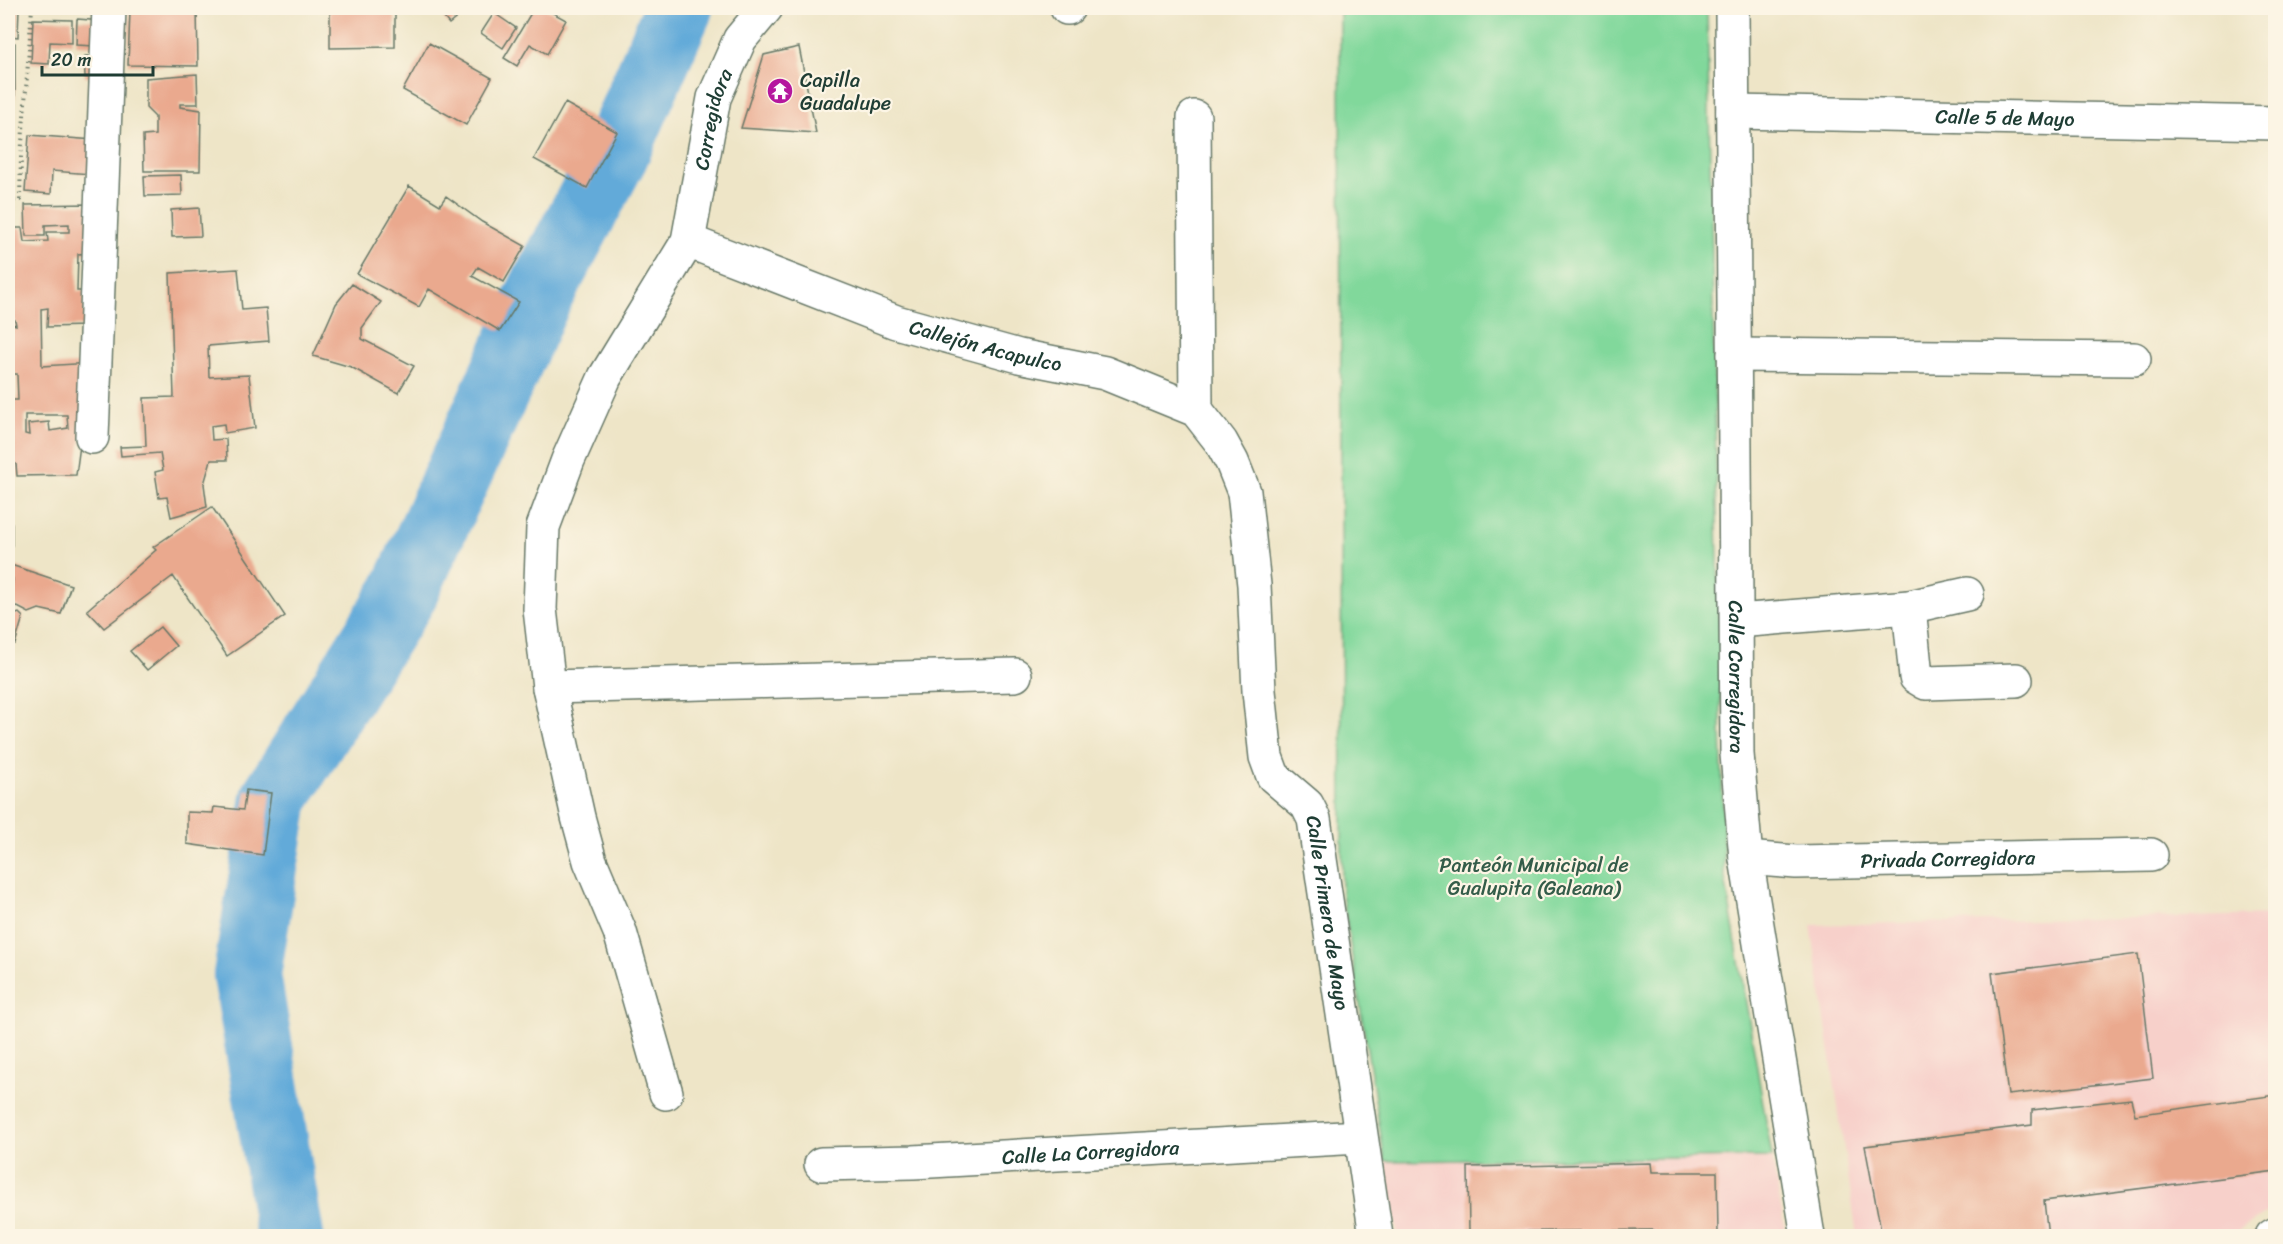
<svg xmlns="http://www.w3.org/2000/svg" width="2283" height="1244" font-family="Sriracha,sans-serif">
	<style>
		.built { fill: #f7d0ca }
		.green { fill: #81d89b; stroke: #508a68; stroke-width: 1.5 }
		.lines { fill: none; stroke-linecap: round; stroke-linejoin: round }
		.river { stroke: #62aad9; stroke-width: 68 }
		.building { fill: #eaa98e; fill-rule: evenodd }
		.minor-casing { stroke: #677867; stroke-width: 36 }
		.path { stroke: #677867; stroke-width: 4; stroke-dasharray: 1.5 4.5; stroke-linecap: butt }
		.minor { stroke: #fff; stroke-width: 33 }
		.labels { text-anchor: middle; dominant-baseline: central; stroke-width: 4.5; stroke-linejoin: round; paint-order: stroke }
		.poi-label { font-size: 20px; fill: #1f3d34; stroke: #fcf5e5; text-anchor: start }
		.street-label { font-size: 20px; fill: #1f3d34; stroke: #fcf5e5 }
		.park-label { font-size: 20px; fill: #335c49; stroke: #fcf5e5 }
	</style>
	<rect width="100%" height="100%" fill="#fcf5e5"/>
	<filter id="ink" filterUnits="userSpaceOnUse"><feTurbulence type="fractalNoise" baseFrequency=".0167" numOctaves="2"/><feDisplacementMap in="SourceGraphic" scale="12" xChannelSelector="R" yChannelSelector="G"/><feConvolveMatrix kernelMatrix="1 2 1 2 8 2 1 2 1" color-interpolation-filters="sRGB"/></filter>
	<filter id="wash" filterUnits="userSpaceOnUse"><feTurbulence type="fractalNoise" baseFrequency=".008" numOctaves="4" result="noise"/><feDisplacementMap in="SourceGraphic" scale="24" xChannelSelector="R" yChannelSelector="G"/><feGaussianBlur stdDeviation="1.35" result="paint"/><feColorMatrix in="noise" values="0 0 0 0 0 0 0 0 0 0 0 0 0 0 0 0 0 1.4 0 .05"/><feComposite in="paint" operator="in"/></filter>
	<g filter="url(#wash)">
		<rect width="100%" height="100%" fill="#eee5c7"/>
		<path class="built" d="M2275 915V1208L2229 1236H1857L1811 925Z
			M1772 1157 1786 1236H1398L1385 1161Z"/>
		<path class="green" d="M1340 8H1707L1724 872 1772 1157 1385 1161 1342 893Z"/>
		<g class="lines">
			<path class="river" d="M290 1236 247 975 275 798 403 595 542 290 614 156 679 8"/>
		</g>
		<g id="blocks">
			<path class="building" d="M8 8H19L18 37 8 36Z
				M156 8H197L198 66 128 65 130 10 156 12Z
				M330 8H395V47L330 48Z
				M436 8H469L449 24Z
				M534 8H544L566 20 547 54 530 44 517 66 504 58Z
				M494 13 516 28 503 48 481 33Z
				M33 19 72 20V43L50 42 49 64 31 63Z
				M77 19 104 21 95 46 76 45Z
				M15 43V98L8 100V44Z
				M429 43 492 78 466 125 403 90Z
				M799 47 816 133 741 128 764 55Z
				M84 56H104V77H85Z
				M197 74 198 104H180V107L201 110 200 171H144L143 136 155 135V117L146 108V78Z
				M565 103 617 132 587 188 534 159Z
				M8 115H12L11 187H8Z
				M29 135 94 140 91 174 52 171 51 194 25 192Z
				M181 175 182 195 145 196 144 176Z
				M409 186 440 205 446 196 482 222 525 246 504 282 478 267 472 276 519 302 500 331 429 289 419 307 357 274Z
				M92 204V253L78 254 77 291H84L85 326 47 327 48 308 41 309 42 366 91 363 76 475 17 476 16 464H8V400H18L17 374H8V323L16 325 15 320 8 319V228H22L24 242 48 241 47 232H69V224L45 225V236H26L25 205ZM25 415H67L68 428 50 431 49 422 28 424 29 435 25 434Z
				M199 208 201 236 172 237 171 210Z
				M238 269 242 310 266 308 269 341 208 346 209 377 249 375 255 428 225 433 224 424 211 426 212 440 226 439 227 460H211L204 484 207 507 171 517 167 497 159 498 155 472 163 470 160 453 121 456 120 447 146 446 144 398 174 397 170 273Z
				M352 284 381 302 362 328V339L414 366 398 393 351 367 313 356 336 304Z
				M212 507 285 616 227 656 173 576 104 628 87 610 156 550 153 547Z
				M8 522 12 523V561H8Z
				M8 564 71 585 61 614 39 609 29 613 10 603 13 579H8Z
				M8 609 11 616 19 613 23 617 15 644 8 642Z
				M160 627 176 646 147 670 130 651Z
				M246 790 271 793 263 855 187 844V812L213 813 214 807 243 810Z
				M2138 954 2153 1078 2008 1095 1992 973Z
				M2276 1095V1171L2044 1201 2048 1236H1882L1865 1146 2032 1125V1110L2131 1099 2135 1115Z
				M1651 1163 1652 1172H1717L1718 1236H1654V1230L1469 1232 1468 1167Z"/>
		</g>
	</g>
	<g filter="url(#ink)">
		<use href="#blocks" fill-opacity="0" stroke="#677867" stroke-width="1.5"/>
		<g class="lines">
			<defs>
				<g id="minor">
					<path d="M1067 8H1068"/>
					<path id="s1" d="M1732 8 1737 754 1746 858 1808 1236"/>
					<path id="s2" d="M1733 112 2276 123"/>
					<path d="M1194 117 1196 410"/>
					<path id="s3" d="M688 241 896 322 1019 356 1105 373 1196 410 1221 442 1232 462 1244 492 1254 585 1259 691 1266 757 1273 776 1307 805 1314 819 1376 1236"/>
					<path d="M1734 355 2134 359"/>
					<path d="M92 437 109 8"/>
					<path d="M1909 607 1916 677 1926 683 2016 680"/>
					<path d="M1737 621 1909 607 1967 594"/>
					<path d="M549 687 1015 675"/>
					<path id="s4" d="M1746 858 1796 862 2151 855"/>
					<path id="s5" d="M666 1093 620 932 590 861 578 817 549 687 540 609 543 527 568 460 605 377 688 241 714 98 740 39 766 8"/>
					<path id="s6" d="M821 1164 913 1162 1360 1137"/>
					<path d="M2272 1236 2276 1234"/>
				</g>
			</defs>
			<use href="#minor" class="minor-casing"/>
			<path class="path" d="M8 201 20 200 21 157 32 8"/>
			<use href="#minor" class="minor"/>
		</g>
	</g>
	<defs>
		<symbol id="temple-disc" viewBox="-11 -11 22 22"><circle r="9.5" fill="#b5179e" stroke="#fcf5e5"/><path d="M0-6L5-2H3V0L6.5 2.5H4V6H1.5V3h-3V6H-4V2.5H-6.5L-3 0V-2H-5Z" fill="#fff"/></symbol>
	</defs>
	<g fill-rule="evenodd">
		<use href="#temple-disc" x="765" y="76" width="30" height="30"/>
	</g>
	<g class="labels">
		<g class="poi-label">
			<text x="800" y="80">Capilla<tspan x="800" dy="23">Guadalupe</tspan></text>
		</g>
		<g class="street-label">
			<text stroke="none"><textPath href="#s2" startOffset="272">Calle 5 de Mayo</textPath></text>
			<text stroke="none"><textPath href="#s5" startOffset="1030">Corregidora</textPath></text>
			<text stroke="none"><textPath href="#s3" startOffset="316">Callejón Acapulco</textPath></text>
			<text stroke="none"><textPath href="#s1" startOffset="669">Calle Corregidora</textPath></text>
			<text stroke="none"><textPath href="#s4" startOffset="202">Privada Corregidora</textPath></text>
			<text stroke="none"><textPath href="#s3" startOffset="1074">Calle Primero de Mayo</textPath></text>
			<text stroke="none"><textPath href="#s6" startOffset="270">Calle La Corregidora</textPath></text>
		</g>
		<g class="park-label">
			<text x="1534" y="865">Panteón Municipal de<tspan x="1534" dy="23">Gualupita (Galeana)</tspan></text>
		</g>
	</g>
	<rect width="2283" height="1244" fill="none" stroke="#fcf5e5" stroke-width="30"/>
	<path d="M42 66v9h111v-9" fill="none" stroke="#1f3d34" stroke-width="3"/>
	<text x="51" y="66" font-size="18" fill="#1f3d34" stroke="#fcf5e5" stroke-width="4.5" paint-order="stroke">20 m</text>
</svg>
